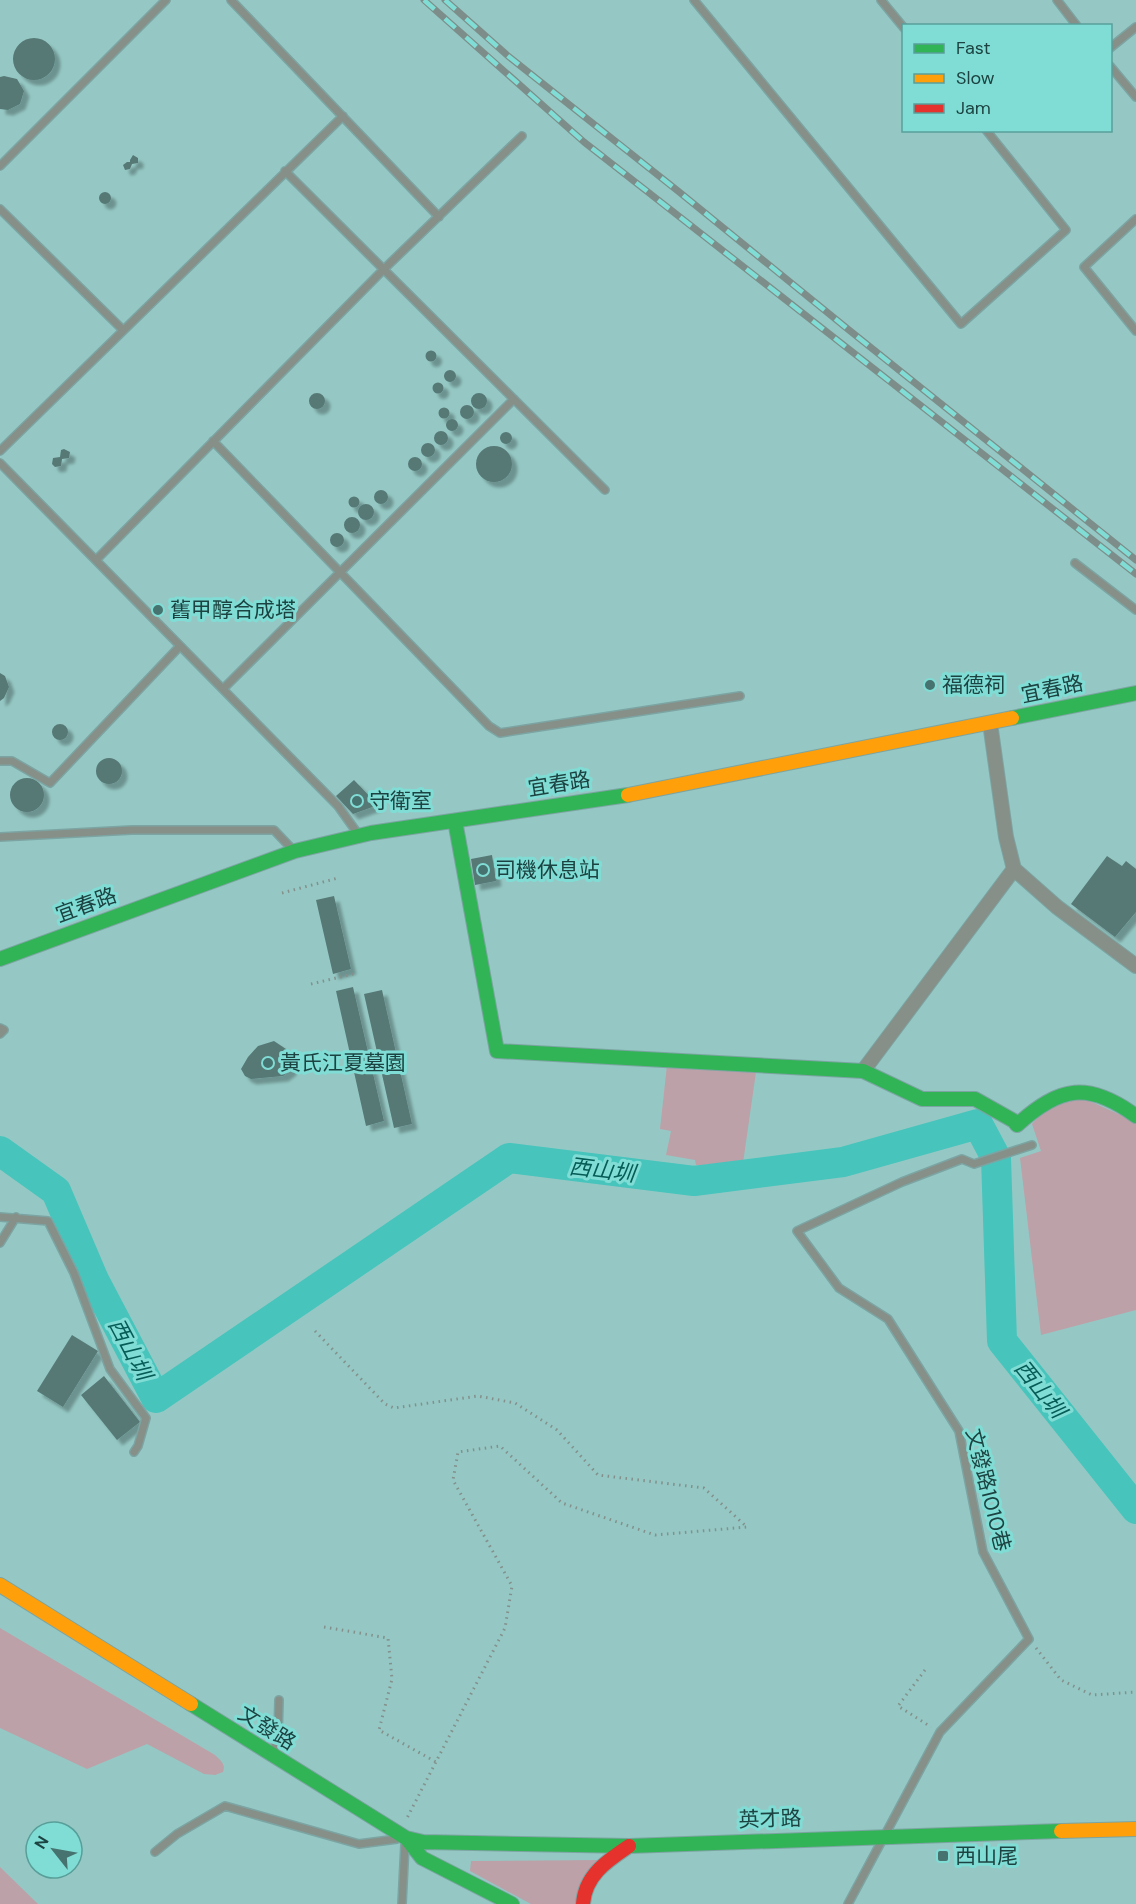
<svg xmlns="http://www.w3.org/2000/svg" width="1136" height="1904" font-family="'DM Sans','Noto Sans TC',sans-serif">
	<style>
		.green { fill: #bca1a8 }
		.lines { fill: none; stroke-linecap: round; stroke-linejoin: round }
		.river { stroke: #47c4bc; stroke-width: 30 }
		.building { fill: #567976; filter: url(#shadow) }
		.lane-casing { stroke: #7ca4a2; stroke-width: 10 }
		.street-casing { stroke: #7ca4a2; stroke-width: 16 }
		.fast-casing { stroke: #7ca4a2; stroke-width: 16 }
		.slow-casing { stroke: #7ca4a2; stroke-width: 16 }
		.jam-casing { stroke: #7ca4a2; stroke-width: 16 }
		.path { stroke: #83908b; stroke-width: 3; stroke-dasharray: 1.5 4.5; stroke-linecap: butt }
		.lane { stroke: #868f88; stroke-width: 7 }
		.street { stroke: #868f88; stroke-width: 14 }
		.fast { stroke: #30b455; stroke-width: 14 }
		.slow { stroke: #ff9f0a; stroke-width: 14 }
		.jam { stroke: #e5322d; stroke-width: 14 }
		.rail-casing { stroke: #7d8e8a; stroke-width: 7 }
		.rail { stroke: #80ddd5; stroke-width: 4.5; stroke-dasharray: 14; stroke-linecap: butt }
		.poi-dot { fill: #46726f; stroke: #80ddd5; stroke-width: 2 }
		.labels { text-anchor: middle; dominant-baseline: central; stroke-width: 6; stroke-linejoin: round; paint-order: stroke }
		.poi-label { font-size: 21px; fill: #1c4341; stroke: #80ddd5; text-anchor: start }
		.street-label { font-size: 21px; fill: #1c4341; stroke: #80ddd5 }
		.water-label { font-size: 22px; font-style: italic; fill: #065c57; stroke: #80ddd5 }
	</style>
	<defs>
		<filter id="shadow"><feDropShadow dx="5.5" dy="5.5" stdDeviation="1.5" flood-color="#0004"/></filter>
	</defs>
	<rect width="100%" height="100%" fill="#95c8c4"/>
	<path class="green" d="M667 1065 756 1072 742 1170 696 1165 695 1160 666 1155 671 1131 660 1129Z
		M1083 1098 1136 1122V1310L1041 1335 1020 1158 1041 1151 1032 1124C1046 1108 1062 1099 1083 1098Z
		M0 1628 215 1755C221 1761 226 1764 223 1772L215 1775 204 1774 147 1744 87 1769 0 1728Z
		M599 1860 576 1904H531L470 1871 471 1861Z
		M0 1867 38 1904H0Z"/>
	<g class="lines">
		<path class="river" d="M0 1151 56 1191 94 1280 156 1398 509 1158 694 1181 843 1162 978 1124 996 1158 1002 1341 1136 1509"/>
	</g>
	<path class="building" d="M13 59a21 21 0 1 1 42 0a21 21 0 1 1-42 0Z
		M4 76 17 79 24 91 20 104 8 110 0 109V77Z
		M133 155 138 158V163L132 164 130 169 125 170 123 165 127 162H130V160Z
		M99 198a6 6 0 1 1 12 0a6 6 0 1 1-12 0Z
		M425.5 356a5.5 5.5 0 1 1 11 0a5.5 5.5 0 1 1-11 0Z
		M444 376a6 6 0 1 1 12 0a6 6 0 1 1-12 0Z
		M432.5 388a5.5 5.5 0 1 1 11 0a5.5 5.5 0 1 1-11 0Z
		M309 401a8 8 0 1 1 16 0a8 8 0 1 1-16 0Z
		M471 401a8 8 0 1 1 16 0a8 8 0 1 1-16 0Z
		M460 412a7 7 0 1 1 14 0a7 7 0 1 1-14 0Z
		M438.5 413a5.5 5.5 0 1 1 11 0a5.5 5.5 0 1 1-11 0Z
		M446 425a6 6 0 1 1 12 0a6 6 0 1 1-12 0Z
		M434 438a7 7 0 1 1 14 0a7 7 0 1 1-14 0Z
		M500 438a6 6 0 1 1 12 0a6 6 0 1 1-12 0Z
		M421 450a7 7 0 1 1 14 0a7 7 0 1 1-14 0Z
		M476 464a18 18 0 1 1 36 0a18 18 0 1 1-36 0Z
		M64 449 70 452 69 458 62 459 61 466 55 467 52 464 53 458 60 457 61 450Z
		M408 464a7 7 0 1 1 14 0a7 7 0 1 1-14 0Z
		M374 497a7 7 0 1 1 14 0a7 7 0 1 1-14 0Z
		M348.5 502a5.5 5.5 0 1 1 11 0a5.5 5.5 0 1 1-11 0Z
		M358 512a8 8 0 1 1 16 0a8 8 0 1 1-16 0Z
		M344 525a8 8 0 1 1 16 0a8 8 0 1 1-16 0Z
		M330 540a7 7 0 1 1 14 0a7 7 0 1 1-14 0Z
		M0 673 5 676 9 687 4 698 0 701Z
		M52 732a8 8 0 1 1 16 0a8 8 0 1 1-16 0Z
		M96 771a13 13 0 1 1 26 0a13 13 0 1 1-26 0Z
		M10 795a17 17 0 1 1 34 0a17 17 0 1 1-34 0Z
		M354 780 378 805 353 814 336 796Z
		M492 855 496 881 475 885 471 859Z
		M1107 856 1122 866 1126 861 1136 869V912L1115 937 1071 904Z
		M334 896 351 969 333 974 316 900Z
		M353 987 384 1121 366 1126 336 991Z
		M382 990 412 1124 394 1128 364 994Z
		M274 1041 286 1049 292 1058 291 1070 283 1076 251 1079 245 1076 241 1069 248 1057 258 1046Z
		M72 1335 98 1351 63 1407 37 1391Z
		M104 1376 140 1422 117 1440 81 1395Z"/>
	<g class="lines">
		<defs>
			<path id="lane" d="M231 0 439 217
				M694 0 961 324 1066 230 986 130
				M881 0 904 28
				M1057 0 1077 26
				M1110 48 1136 27
				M1110 66 1136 97
				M0 166 166 0
				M285 171 605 490
				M0 209 123 330
				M1136 219 1084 267 1136 331
				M213 441 489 726 500 733 740 696
				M0 451 343 116
				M0 463 338 806 358 834
				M96 560 384 269 522 136
				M1075 563 1136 610
				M223 689 514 399
				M0 761H12L50 783 180 646
				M0 837 132 830H274L293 850
				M0 1028 4 1030 0 1034
				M0 1217 48 1221 74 1273 110 1369 146 1418 138 1446 134 1452
				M0 1243 16 1217
				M273 1754 278 1735 279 1700
				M155 1852 177 1834 225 1806 359 1844 397 1839
				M402 1904 405 1844
				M848 1904 940 1732 1029 1639 983 1552 959 1431 888 1319 839 1288 797 1231 902 1182 962 1159 974 1164 1032 1145"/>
			<path id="street" d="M990 723 1006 837 1014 869 1057 907 1136 966
				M863 1071 1014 869"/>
			<path id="fast" d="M1012 718 1136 693
				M455 821 497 1051 863 1071 922 1099H975L1014 1121 1017 1125C1060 1086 1088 1081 1136 1116
				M0 959 295 851 371 833 628 795
				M191 1704 406 1838 422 1858 512 1904
				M406 1838 423 1842 629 1846 1061 1831"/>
			<path id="slow" d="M628 795 1012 718
				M0 1585 191 1704
				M1061 1831 1136 1829"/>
			<path id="jam" d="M583 1904C585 1875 607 1861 629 1846"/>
		</defs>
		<use href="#lane" class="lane-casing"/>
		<use href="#street" class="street-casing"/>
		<use href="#fast" class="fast-casing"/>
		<use href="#slow" class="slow-casing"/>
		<use href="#jam" class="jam-casing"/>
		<path class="path" d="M282 893 338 878
			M311 984 357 973
			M315 1331 385 1404 394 1408 478 1396 515 1403 557 1430 598 1475 704 1488 747 1527 655 1535 562 1503 500 1446 458 1452 453 1480 512 1586 505 1628 407 1818
			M324 1627 388 1638 392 1679 379 1730 436 1762
			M1036 1648 1061 1680 1092 1695 1136 1692
			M925 1670 898 1706 931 1727"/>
		<use href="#lane" class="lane"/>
		<use href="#street" class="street"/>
		<use href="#fast" class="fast"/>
		<use href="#slow" class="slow"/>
		<use href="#jam" class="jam"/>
		<defs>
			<path id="rail" d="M424 0 584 142 1136 574
				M445 0 508 56 678 191 849 330 1136 560"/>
		</defs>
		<use href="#rail" class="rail-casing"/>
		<use href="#rail" class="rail"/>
	</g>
	<g class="poi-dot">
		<circle cx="158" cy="610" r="6"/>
		<circle cx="930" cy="685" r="6"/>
		<circle cx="357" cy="801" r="6"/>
		<circle cx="483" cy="870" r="6"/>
		<circle cx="268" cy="1063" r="6"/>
		<rect x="937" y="1850" width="12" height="12" rx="3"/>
	</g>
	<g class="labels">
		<g class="poi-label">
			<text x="170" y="610">舊甲醇合成塔</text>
			<text x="942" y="685">福德祠</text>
			<text x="369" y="801">守衛室</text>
			<text x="495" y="870">司機休息站</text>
			<text x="280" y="1063">黃氏江夏墓園</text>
			<text x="955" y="1856">西山尾</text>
		</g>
		<g class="street-label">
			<text transform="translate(1052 689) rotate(-12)">宜春路</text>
			<text transform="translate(559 784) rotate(-9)">宜春路</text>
			<text transform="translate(86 905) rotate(-20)">宜春路</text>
			<text transform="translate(988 1490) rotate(76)">文發路1010巷</text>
			<text transform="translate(267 1728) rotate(32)">文發路</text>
			<text transform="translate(770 1819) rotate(-2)">英才路</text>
		</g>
		<g class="water-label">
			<text transform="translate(602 1170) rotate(7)">西山圳</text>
			<text transform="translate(130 1349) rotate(62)">西山圳</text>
			<text transform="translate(1040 1389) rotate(51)">西山圳</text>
		</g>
	</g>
	<rect x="902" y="24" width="210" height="108" fill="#80ddd5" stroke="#589f9a" stroke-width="1.5"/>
	<rect x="914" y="44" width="30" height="9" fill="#30b455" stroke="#589f9a" stroke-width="1.5"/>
	<text x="956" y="54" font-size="18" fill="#1c4341">Fast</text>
	<rect x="914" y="74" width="30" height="9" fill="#ff9f0a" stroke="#589f9a" stroke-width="1.5"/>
	<text x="956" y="84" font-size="18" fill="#1c4341">Slow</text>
	<rect x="914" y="104" width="30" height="9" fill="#e5322d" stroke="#589f9a" stroke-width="1.5"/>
	<text x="956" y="114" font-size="18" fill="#1c4341">Jam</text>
	<g transform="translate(54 1850) rotate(301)"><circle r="28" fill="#80ddd5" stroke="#589f9a" stroke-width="1.5"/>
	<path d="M0-4.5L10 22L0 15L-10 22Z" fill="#46726f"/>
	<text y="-9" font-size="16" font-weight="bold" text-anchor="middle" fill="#1c4341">N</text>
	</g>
</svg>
